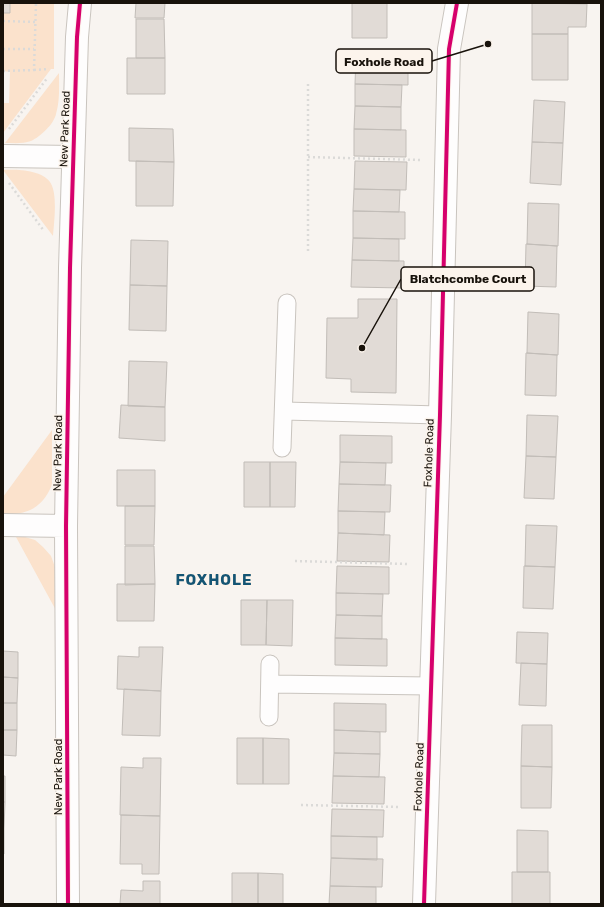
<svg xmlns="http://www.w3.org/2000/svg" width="604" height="907" font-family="Rubik,sans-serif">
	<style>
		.green { fill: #fbe2cc }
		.building { fill: #e1dbd6; stroke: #c2bdb8 }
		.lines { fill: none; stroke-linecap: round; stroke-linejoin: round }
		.service-casing { stroke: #c9c4be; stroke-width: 19 }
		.minor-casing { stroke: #c9c4be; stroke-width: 24 }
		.path { stroke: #dbdad8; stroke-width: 2.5; stroke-dasharray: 2 3; stroke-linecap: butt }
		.service { stroke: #fefdfd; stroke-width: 17 }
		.minor { stroke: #fefdfd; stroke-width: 22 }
		.cycleway-casing { stroke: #fcf4ec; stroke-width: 6 }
		.cycleway { stroke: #d6006c; stroke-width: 4 }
		.labels { text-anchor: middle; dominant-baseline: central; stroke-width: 3; stroke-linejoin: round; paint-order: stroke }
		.street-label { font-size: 11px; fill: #18120b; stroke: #fcf4ec }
		.district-label { font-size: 15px; font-weight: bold; letter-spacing: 1px; fill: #155574; stroke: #fcf4ec }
		.leader { fill: none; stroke: #18120b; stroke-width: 1.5 }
		.callout-dot { fill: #18120b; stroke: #fcf4ec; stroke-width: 1.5 }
		.callout { fill: #fcf4ec; stroke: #18120b; stroke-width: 1.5 }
		.callout-label { font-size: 12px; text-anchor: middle; font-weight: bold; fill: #18120b }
	</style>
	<rect width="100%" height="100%" fill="#f8f4f0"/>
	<path class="green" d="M10 3H54V69H51L3 133V103H9L10 72 3 71 4 13H10Z
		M59 73C59 86 60 101 56 114 54 124 40 137 31 141 23 144 14 143 5 143Z
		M3 170C16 169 42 170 50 182 58 193 54 223 53 236Z
		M52 430V485C42 508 28 515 3 514V497Z
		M16 537H25L35 540 43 547 51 556 55 567 58 614Z"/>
	<path class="building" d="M3 3H10V13H3Z
		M136 3H165L164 18H135Z
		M352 3H387V38H352Z
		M532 3 587 4 586 27H568V34H532Z
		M136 19H164L165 58H136Z
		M532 34H568V80H532Z
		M356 56 408 57V85L355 84Z
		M127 58H165V94H127Z
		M355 84 402 85 401 107 355 106Z
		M534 100 565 102 563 143 532 142Z
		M355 106 401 107V130L354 129Z
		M129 128 173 129 174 162 129 161Z
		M354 129 406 130V157L354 156Z
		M532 142 563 143 561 185 530 183Z
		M136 161 174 162 173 206H136Z
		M355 161 407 162 406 190 354 189Z
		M354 189 400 190 399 212 353 211Z
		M528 203 559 204 558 246 527 244Z
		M353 211 405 212V239L353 238Z
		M353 238 399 239V261L352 260Z
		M131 240 168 241 167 286 130 285Z
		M526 244 557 246 556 287 525 286Z
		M352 260 404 261V288L351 287Z
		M130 285 167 286 166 331 129 330Z
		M358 299H397L396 393 351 392V379L326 378 327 318H358Z
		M528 312 559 314 558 355 527 353Z
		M526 353 557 355 556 396 525 395Z
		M129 361 167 362 165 407 128 406Z
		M121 405 165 407V441L119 438Z
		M527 415 558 416 556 457 526 456Z
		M340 435 392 436V463L340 462Z
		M526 456 556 457 554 499 524 498Z
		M244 462H270V507H244Z
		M270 462H296L295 507H270Z
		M340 462 386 463 385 485 339 484Z
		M117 470H155V506H117Z
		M339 484 391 485 390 512 338 511Z
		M125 506H155L154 545H125Z
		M338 511 385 512 384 535 338 533Z
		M526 525 557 526 555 567 525 566Z
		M338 533 390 535 389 562 337 561Z
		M125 546H154L155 584 125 585Z
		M337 566 389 567V594L336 593Z
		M524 566 555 567 553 609 523 608Z
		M117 584H155L154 621H117Z
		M336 593 383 594 382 616 336 615Z
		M241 600H267L266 645H241Z
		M267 600H293L292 646 266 645Z
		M336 615 382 616V639L335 638Z
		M517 632 548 633 547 664 516 663Z
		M335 638 387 639V666L335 665Z
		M139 647H163L161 691 117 689 118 656 139 657Z
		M3 651 18 652V678L3 677Z
		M521 663 547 664 546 706 519 705Z
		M3 677 18 678 17 703H3Z
		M124 689 161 691 160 736 122 735Z
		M3 703H17V730H3Z
		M334 703 386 704V732L334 730Z
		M522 725H552V767L521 766Z
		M3 730H17L16 756 3 755Z
		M334 730 380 732V754L334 753Z
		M237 738H263V784H237Z
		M263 738 289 739V784H263Z
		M334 753 380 754 379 777 333 776Z
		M143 758H161L160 816 120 815 121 767 143 768Z
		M521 766 552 767 551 808H521Z
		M3 776H5V802H3Z
		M333 776 385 777 384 804 332 803Z
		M3 802H5L4 828H3Z
		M332 809 384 810 383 837 331 836Z
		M121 815 160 816 159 874H142V864H120Z
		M3 828H4V854H3Z
		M517 830 548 831V872H517Z
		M331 836 377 837V860L331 858Z
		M331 858 383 859 382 887 330 886Z
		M512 872H550V904H512Z
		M232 873H258V904H232Z
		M258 873 283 874V904H258Z
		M143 881H160V904H120L121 890 143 891Z
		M330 886 376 887V904H329Z"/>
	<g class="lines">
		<defs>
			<path id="service" d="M284 411 440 415
				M282 448 287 303
				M270 684 431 686
				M269 717 270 664"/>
			<path id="minor" d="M3 156 73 157
				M3 525 66 526
				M68 904 66 526 70 268 77 37 80 3
				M424 904 440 415 449 49 457 3"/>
		</defs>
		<use href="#service" class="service-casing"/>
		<use href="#minor" class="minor-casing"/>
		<path class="path" d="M3 21 35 22
			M3 49H34
			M34 70 49 69
			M3 71 34 70 36 3
			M308 84V254
			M9 129 48 77
			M308 157 420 160
			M9 183 44 231
			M295 561 408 564
			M301 805 401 807"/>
		<use href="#service" class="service"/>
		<use href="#minor" class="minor"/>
		<defs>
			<path id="cycleway" d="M68 904 66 526 70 268 77 37 80 3
				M424 904 440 415 449 49 457 3"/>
		</defs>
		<use href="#cycleway" class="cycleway-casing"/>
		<use href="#cycleway" class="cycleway"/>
	</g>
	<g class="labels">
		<g class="street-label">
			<text transform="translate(65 129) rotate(-88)">New Park Road</text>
			<text transform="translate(58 453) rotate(-89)">New Park Road</text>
			<text transform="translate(429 453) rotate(-88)">Foxhole Road</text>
			<text transform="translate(58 777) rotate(-90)">New Park Road</text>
			<text transform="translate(419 777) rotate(-88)">Foxhole Road</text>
		</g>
		<g class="district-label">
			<text x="214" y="580">FOXHOLE</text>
		</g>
	</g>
	<path class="leader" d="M488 44L432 61M362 348L401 279"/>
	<g class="callout-dot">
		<circle cx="488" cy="44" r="4"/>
		<circle cx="362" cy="348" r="4"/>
	</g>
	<g class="callout">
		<rect x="336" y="49" width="96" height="24" rx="4"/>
		<rect x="401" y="267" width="133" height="24" rx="4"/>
	</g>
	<g class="callout-label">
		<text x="384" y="66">Foxhole Road</text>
		<text x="468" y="283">Blatchcombe Court</text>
	</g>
	<rect width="604" height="907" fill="none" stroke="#18120b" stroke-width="8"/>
</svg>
